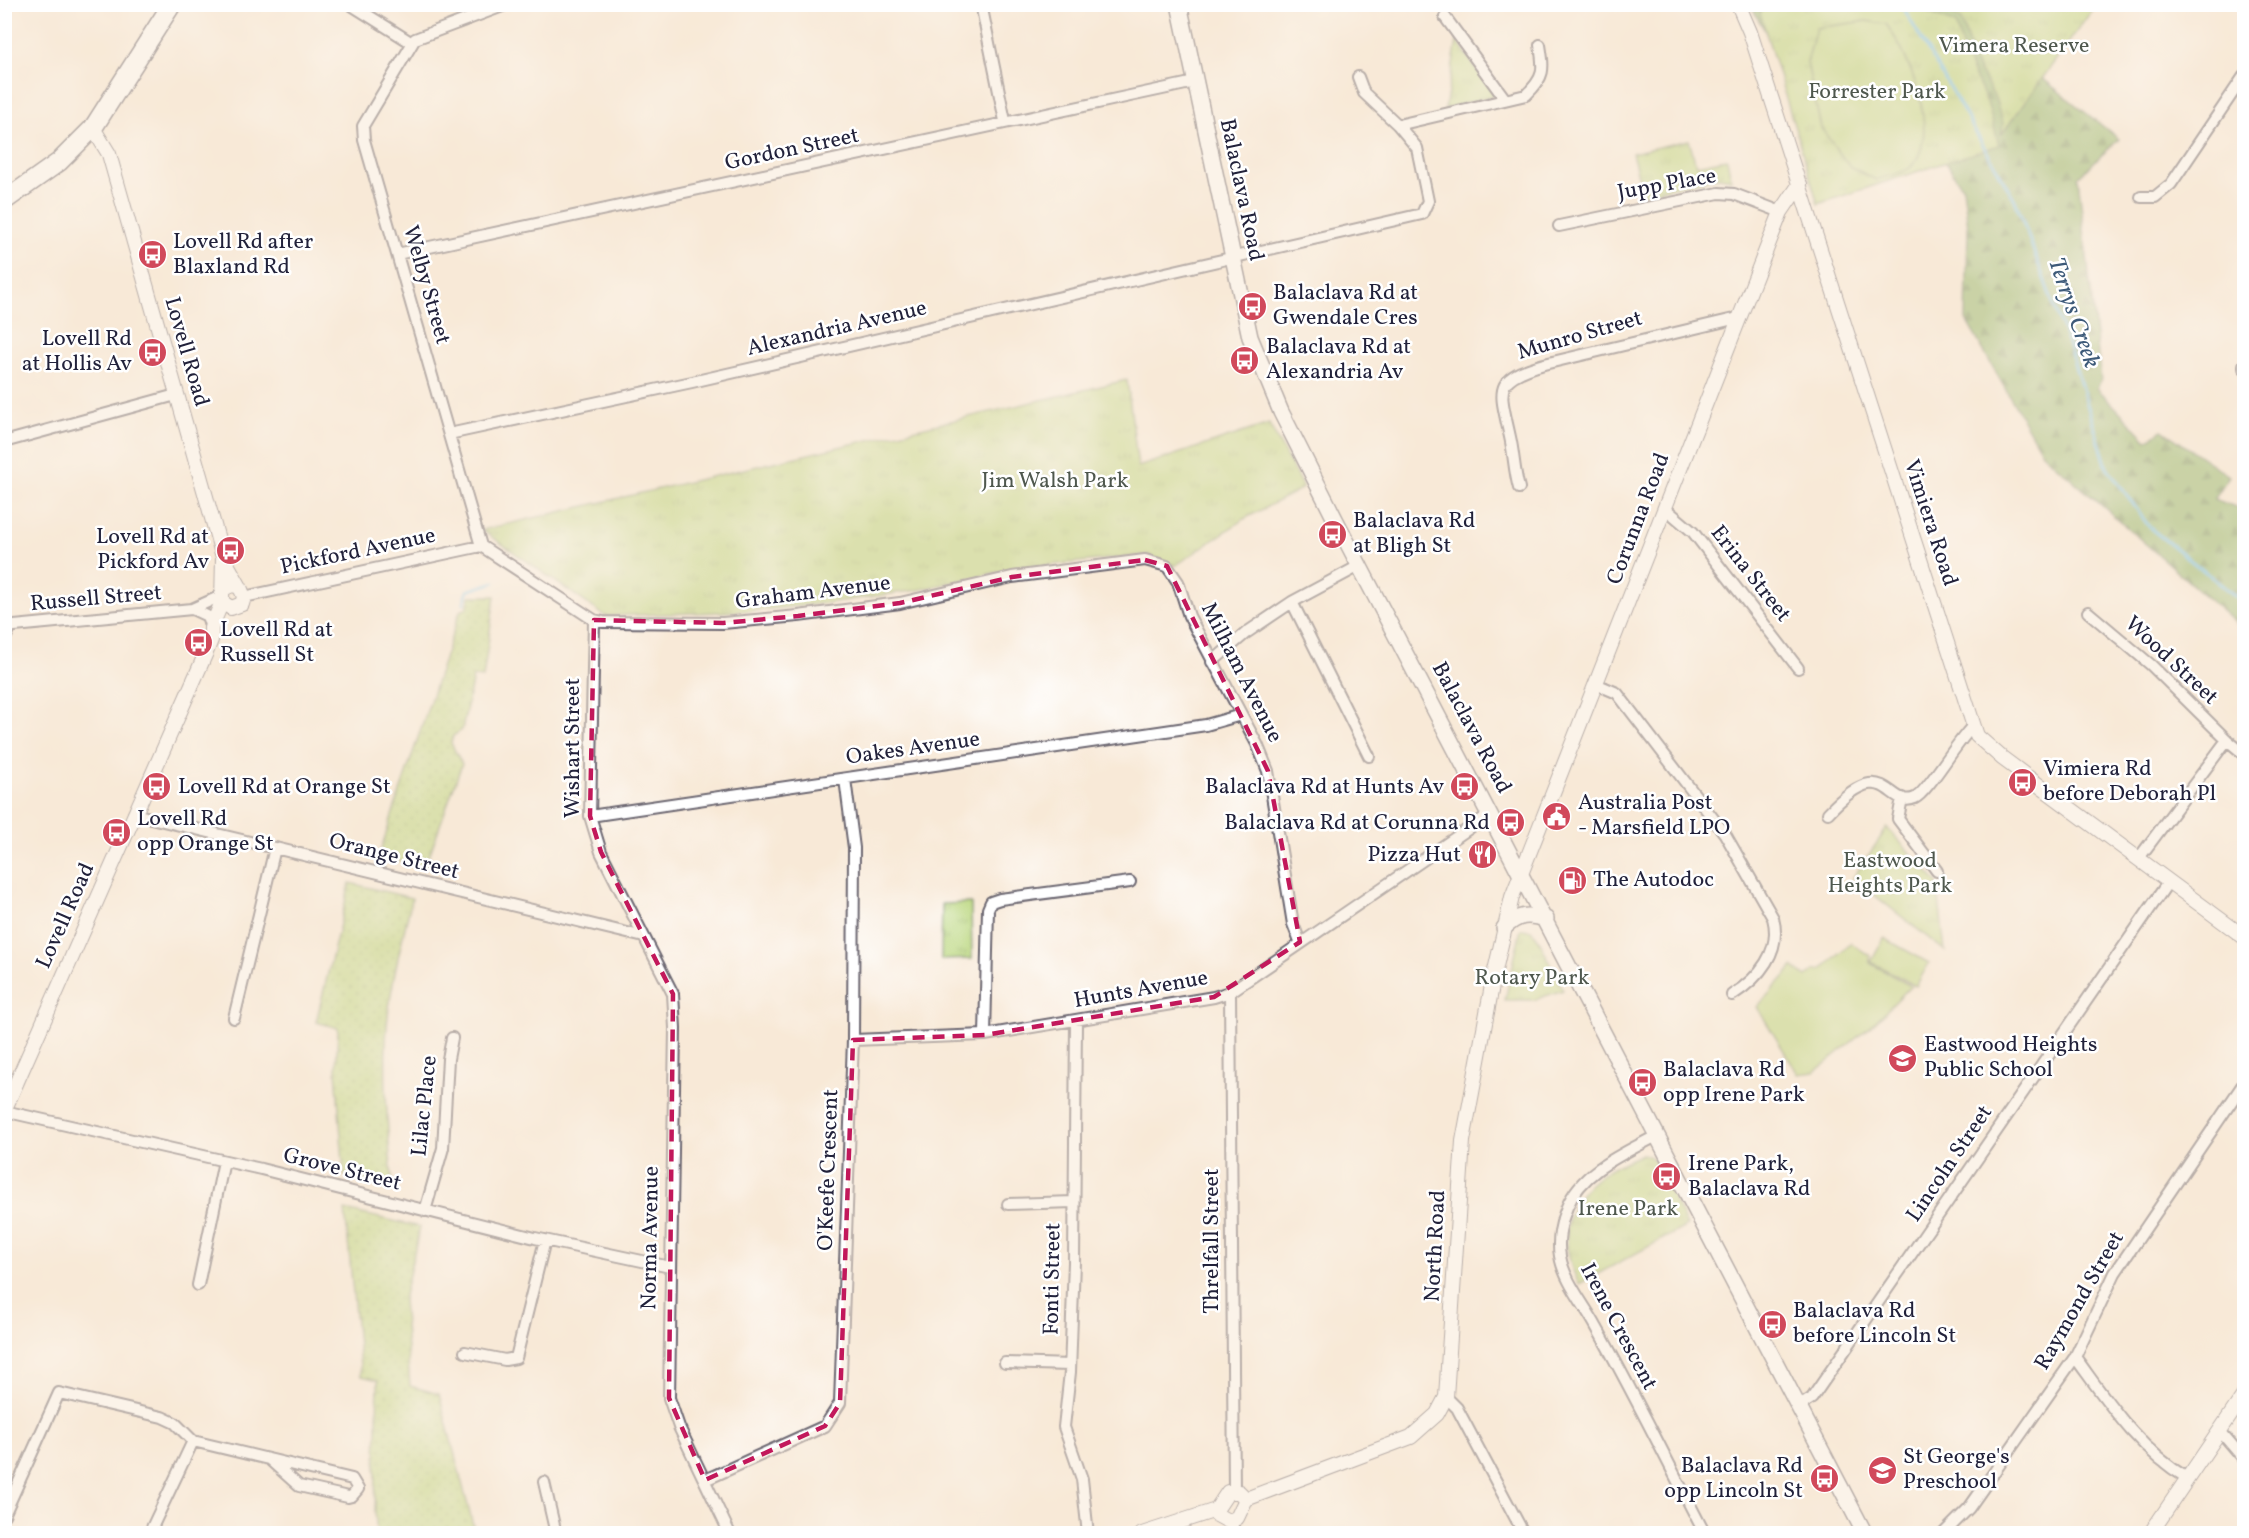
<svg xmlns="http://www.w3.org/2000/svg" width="2249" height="1538" font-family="Vollkorn,serif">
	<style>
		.grass { fill: url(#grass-dots); stroke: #6e7c5c; stroke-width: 1.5 }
		.forest { fill: url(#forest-firs); stroke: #5a6c54; stroke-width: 1.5 }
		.park { fill: url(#park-tufts); stroke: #6e7c5c; stroke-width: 1.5 }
		.pitch { fill: #b9d67c; stroke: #6e7c5c; stroke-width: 1.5 }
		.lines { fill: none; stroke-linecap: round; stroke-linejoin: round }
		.stream { stroke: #6fc2eb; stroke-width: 3 }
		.minor-casing { stroke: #6d6872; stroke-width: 14 }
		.tertiary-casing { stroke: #6d6872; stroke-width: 16 }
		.secondary-casing { stroke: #6d6872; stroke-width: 18 }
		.primary-casing { stroke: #6d6872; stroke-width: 21 }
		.minor { stroke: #fff; stroke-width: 10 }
		.tertiary { stroke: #fff; stroke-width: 14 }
		.secondary { stroke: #fff; stroke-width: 15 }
		.primary { stroke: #fff; stroke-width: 18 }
		.marked { fill: none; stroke: #c2185b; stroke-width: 4.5; stroke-dasharray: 12 8; stroke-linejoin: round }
		.labels { text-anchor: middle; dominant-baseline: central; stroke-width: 5; stroke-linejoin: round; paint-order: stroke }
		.park-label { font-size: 22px; fill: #4f584e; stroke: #fff }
		.street-label { font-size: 22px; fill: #22223b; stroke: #fff }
		.poi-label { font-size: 22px; fill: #22223b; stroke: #fff; text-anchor: start }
		.water-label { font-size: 24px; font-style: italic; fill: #3d5a79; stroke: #fff }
	</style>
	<defs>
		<pattern id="grass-dots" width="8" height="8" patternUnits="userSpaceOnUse" patternTransform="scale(1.5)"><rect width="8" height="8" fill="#b9d67c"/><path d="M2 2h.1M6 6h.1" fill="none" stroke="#9fb76c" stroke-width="1.8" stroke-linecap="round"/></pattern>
		<pattern id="forest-firs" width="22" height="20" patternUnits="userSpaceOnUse" patternTransform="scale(1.5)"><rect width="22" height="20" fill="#92b76c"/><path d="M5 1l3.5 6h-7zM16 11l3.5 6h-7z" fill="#77945a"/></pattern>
		<pattern id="park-tufts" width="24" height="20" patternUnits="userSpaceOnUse" patternTransform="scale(1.5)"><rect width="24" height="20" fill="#b9d67c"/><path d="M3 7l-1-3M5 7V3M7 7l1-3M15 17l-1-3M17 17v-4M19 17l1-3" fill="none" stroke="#9fb76c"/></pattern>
	</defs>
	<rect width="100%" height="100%" fill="#fff"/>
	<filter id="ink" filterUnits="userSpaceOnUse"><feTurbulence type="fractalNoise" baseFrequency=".0167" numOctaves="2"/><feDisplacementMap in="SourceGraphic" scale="12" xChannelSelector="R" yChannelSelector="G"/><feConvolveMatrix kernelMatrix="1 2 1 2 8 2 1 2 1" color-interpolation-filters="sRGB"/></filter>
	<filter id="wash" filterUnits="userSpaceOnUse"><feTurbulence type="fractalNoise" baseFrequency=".008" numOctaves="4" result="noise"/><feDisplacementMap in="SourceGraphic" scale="24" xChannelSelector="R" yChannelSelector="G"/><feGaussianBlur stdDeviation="1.35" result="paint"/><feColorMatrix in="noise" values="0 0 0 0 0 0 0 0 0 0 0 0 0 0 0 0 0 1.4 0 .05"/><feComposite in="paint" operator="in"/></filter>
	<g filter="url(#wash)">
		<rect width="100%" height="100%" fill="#f8e9d7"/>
		<path class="grass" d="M470 596H495L483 678 473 677 462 730 453 736 451 743 462 764 425 867 379 855 460 611 467 608Z
			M350 883 412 898C401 945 388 993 386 1041 384 1090 388 1139 393 1187L344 1176 336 1071 338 1028 316 1022Z
			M345 1210 420 1227 403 1300 410 1386 439 1394 475 1533H377L375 1512 378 1380 361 1376Z"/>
		<path class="forest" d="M1750 5H2093L2042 78 2119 139 2078 177 2101 380 2097 388 2147 440 2162 430 2229 476 2214 499 2244 510V630L2042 453 1966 320 1968 227 1963 188 1931 140 1764 29Z"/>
		<path class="park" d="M1765 5H1910L1955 24 1965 56 1987 102 1999 145 1818 204 1760 13Z
			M1940 5H2096L2001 135 2003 123 1995 98 1975 63 1961 20Z
			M1457 41 1495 95 1445 109Z
			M1689 140 1696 165 1727 159 1731 179 1719 177 1643 194 1632 153Z
			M1127 380 1138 467 1269 424 1303 488 1244 519 1175 566 1148 555 1012 569 918 590 828 603 752 611 605 616 482 530Z
			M1887 828 1937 882 1945 951 1853 878Z
			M971 903 972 959 941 960 942 904Z
			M1521 929 1531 930 1539 940 1563 990 1534 1000H1505Z
			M1642 1154 1653 1158 1687 1226 1579 1284C1558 1242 1562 1201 1604 1173 1615 1165 1630 1160 1642 1154Z"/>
		<path class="pitch" d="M1866 21 1886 24C1909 55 1942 133 1911 167 1904 174 1885 176 1876 180L1849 166 1821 128 1807 63 1816 28Z
			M1884 938 1929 963 1916 986 1871 962Z
			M1851 943 1870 956V963L1911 986 1871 1026 1815 1072 1798 1074 1757 1007 1793 967 1806 977 1815 970H1821Z"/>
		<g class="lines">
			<path class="stream" d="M1901 4 2015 200 2068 344 2107 467 2150 528 2244 603
				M1699 9 1705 4
				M464 603 467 591 495 582"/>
		</g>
	</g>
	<g filter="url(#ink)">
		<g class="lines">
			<defs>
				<path id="minor" d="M350 4 412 43
					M981 4 1005 121
					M1445 17 1505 99
					M1398 125 1526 95C1545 77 1544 70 1540 45
					M2141 197H2155L2171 184 2244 76
					M1559 226 1719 193 1734 194 1781 212
					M397 254 1195 82
					M2244 365V368
					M449 434 692 382 1422 214 1428 201 1417 148 1398 125 1364 93 1358 77
					M4 442 176 395
					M1519 488C1514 471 1514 454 1510 437 1500 390 1491 379 1544 364L1738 318
					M1666 509 1693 532 1798 668
					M481 546 594 620 603 622 723 623 798 616 900 603 1012 577 1145 560 1167 566 1178 582 1189 616 1257 744 1268 771 1293 924 1300 942
					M481 546 364 140 363 126 415 39 508 4
					M244 597 481 546
					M1292 602 1369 756
					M192 609 207 616 211 628
					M2088 612 2151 665 2227 740 2244 754
					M594 620 590 816 601 852 673 994 675 1028 669 1398 679 1427 730 1534
					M4 627 192 609 221 596
					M4 640 11 626
					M1212 662 1246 633 1292 602 1361 565
					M1596 684 1617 693 1725 834 1773 918C1782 951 1759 978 1732 995
					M1902 798 1898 819 1937 871
					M1828 813C1887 750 1887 810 1915 798 1927 793 1957 741 1973 726
					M134 814 644 937
					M590 816 1206 725 1241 715
					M2139 858 2227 740
					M1230 992 1234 1491
					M234 1018 275 848
					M1076 1022 1074 1262 1070 1372 1064 1427 1082 1479 1088 1534
					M985 1035 988 909 991 902 1000 899 1130 882
					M853 1040 985 1035 1214 997 1230 992 1490 814
					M4 1111 261 1169 535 1238 670 1267
					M1658 1135C1625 1153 1582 1170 1567 1207 1561 1221 1557 1240 1560 1256 1564 1281 1585 1305 1597 1328 1635 1395 1669 1465 1705 1534
					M1008 1204 1074 1202
					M425 1211 443 1148 448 1059 452 1038
					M198 1285 224 1161
					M465 1352 505 1360 516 1358 545 1240
					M2075 1357C2108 1402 2138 1449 2187 1478
					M1005 1363 1070 1365
					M1446 1397 1457 1408 1524 1534
					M1800 1406 1812 1398 2169 881
					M2220 1431 2244 1459
					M705 1480 825 1426 840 1403 853 1040 854 848 845 779
					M544 1482 556 1534
					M4 1515 59 1393 162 1417 175 1423 193 1441 352 1479 358 1489 352 1496 348 1497 299 1486 270 1460
					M1232 1521 1234 1534
					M149 1534 193 1441
					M1943 1534 1969 1508 2075 1357 2115 1273 2244 1083"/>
				<path id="tertiary" d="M1738 4 1750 32 1977 736 2002 758 2244 937
					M93 128 109 154 223 557 240 587
					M223 589 232 585 240 587 244 597 242 604 231 608 222 602 223 557
					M4 1111 205 655 211 640V628L222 602
					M1228 1492H1239L1246 1499 1237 1518 1228 1521 1217 1515 1216 1510Z
					M1246 1499 1411 1437 1437 1414 1446 1397 1463 1141 1494 975 1512 897 1781 212 1800 184
					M1142 1534 1216 1510
					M2150 1534 2244 1395"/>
				<path id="secondary" d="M1179 4 1250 337 1281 412 1335 519 1865 1534
					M1504 928C1518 914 1528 914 1546 919"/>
				<path id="primary" d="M4 201 59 162 93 128 172 4"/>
			</defs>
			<use href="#minor" class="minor-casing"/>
			<use href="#tertiary" class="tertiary-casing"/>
			<use href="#secondary" class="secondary-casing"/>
			<use href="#primary" class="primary-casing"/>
			<use href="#minor" class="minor"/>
			<use href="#tertiary" class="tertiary"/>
			<use href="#secondary" class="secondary"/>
			<use href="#primary" class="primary"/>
		</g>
	</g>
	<path d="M0 0H2249V1538H0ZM1145 560 1167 566 1268 771 1300 942 1214 997 985 1035 853 1040 840 1403 825 1426 705 1480 669 1398 673 994 601 852 590 816 594 620 723 623 798 616 900 603 1012 577Z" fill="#f8e9d7" fill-opacity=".55" fill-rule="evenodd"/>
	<path class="marked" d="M1145 560 1167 566 1268 771 1300 942 1214 997 985 1035 853 1040 840 1403 825 1426 705 1480 669 1398 673 994 601 852 590 816 594 620 723 623 798 616 900 603 1012 577Z"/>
	<defs>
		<symbol id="bus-disc" viewBox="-11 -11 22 22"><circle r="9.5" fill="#d1495b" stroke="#fff"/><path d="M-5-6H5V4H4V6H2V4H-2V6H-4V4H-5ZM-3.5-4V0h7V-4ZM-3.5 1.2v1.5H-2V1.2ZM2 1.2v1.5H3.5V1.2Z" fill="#fff"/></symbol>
		<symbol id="civic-disc" viewBox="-11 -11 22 22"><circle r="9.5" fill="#d1495b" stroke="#fff"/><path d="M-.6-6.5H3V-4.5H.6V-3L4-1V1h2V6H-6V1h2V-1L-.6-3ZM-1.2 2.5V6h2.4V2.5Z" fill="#fff"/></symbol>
		<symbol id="restaurant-disc" viewBox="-11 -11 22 22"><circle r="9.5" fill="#d1495b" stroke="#fff"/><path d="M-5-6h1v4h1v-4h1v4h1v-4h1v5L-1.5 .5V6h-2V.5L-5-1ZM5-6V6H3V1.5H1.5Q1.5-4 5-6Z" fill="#fff"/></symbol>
		<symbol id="fuel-disc" viewBox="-11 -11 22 22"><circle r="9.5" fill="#d1495b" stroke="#fff"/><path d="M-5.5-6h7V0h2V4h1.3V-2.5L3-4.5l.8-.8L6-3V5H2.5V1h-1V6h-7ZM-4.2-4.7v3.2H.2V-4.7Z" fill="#fff"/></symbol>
		<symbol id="school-disc" viewBox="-11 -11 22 22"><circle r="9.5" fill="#d1495b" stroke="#fff"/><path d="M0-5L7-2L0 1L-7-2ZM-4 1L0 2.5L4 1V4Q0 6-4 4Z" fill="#fff"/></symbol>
	</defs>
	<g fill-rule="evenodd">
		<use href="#bus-disc" x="136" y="238" width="33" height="33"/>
		<use href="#bus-disc" x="1236" y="290" width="33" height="33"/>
		<use href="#bus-disc" x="136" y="336" width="33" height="33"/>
		<use href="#bus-disc" x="1228" y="344" width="33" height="33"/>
		<use href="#bus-disc" x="1316" y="518" width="33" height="33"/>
		<use href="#bus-disc" x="214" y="534" width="33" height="33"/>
		<use href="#bus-disc" x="182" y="626" width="33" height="33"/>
		<use href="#bus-disc" x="2006" y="766" width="33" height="33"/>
		<use href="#bus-disc" x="140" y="770" width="33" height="33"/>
		<use href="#bus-disc" x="1448" y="770" width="33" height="33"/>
		<use href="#civic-disc" x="1540" y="800" width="33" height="33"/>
		<use href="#bus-disc" x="1494" y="806" width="33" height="33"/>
		<use href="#bus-disc" x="100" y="816" width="33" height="33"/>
		<use href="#restaurant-disc" x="1466" y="838" width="33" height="33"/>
		<use href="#fuel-disc" x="1556" y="864" width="33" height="33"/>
		<use href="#school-disc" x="1886" y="1042" width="33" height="33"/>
		<use href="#bus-disc" x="1626" y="1066" width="33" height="33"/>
		<use href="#bus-disc" x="1650" y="1160" width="33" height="33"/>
		<use href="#bus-disc" x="1756" y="1308" width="33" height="33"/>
		<use href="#school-disc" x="1866" y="1454" width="33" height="33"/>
		<use href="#bus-disc" x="1808" y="1462" width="33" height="33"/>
	</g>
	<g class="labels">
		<g class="park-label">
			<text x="2014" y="46">Vimera Reserve</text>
			<text x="1877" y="92">Forrester Park</text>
			<text x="1055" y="481">Jim Walsh Park</text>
			<text x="1890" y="861">Eastwood<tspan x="1890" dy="25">Heights Park</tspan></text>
			<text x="1532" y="978">Rotary Park</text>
			<text x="1628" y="1209">Irene Park</text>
		</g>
		<g class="street-label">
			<text transform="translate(792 150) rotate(-12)">Gordon Street</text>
			<text transform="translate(1667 185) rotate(-10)">Jupp Place</text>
			<text transform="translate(1241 190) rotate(78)">Balaclava Road</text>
			<text transform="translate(426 285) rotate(74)">Welby Street</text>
			<text transform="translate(837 329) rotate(-13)">Alexandria Avenue</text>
			<text transform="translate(1580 336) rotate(-16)">Munro Street</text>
			<text transform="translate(186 352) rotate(74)">Lovell Road</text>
			<text transform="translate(1639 519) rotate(-69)">Corunna Road</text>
			<text transform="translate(1930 523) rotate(72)">Vimiera Road</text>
			<text transform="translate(358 552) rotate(-12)">Pickford Avenue</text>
			<text transform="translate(1750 574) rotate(52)">Erina Street</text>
			<text transform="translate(813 593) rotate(-7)">Graham Avenue</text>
			<text transform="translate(96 599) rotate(-5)">Russell Street</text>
			<text transform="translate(2171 661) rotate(43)">Wood Street</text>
			<text transform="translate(1241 673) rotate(63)">Milham Avenue</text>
			<text transform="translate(1471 728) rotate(62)">Balaclava Road</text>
			<text transform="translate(573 748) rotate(-90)">Wishart Street</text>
			<text transform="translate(913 749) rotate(-8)">Oakes Avenue</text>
			<text transform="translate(394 857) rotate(14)">Orange Street</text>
			<text transform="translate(66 916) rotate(-66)">Lovell Road</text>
			<text transform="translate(1141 990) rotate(-10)">Hunts Avenue</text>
			<text transform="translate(425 1106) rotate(-84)">Lilac Place</text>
			<text transform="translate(1950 1164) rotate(-56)">Lincoln Street</text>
			<text transform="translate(342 1170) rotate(14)">Grove Street</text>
			<text transform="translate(829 1170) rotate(-88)">O'Keefe Crescent</text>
			<text transform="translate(651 1238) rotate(-89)">Norma Avenue</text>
			<text transform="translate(1212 1241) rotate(-90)">Threlfall Street</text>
			<text transform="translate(1436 1246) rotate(-87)">North Road</text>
			<text transform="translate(1053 1279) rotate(-89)">Fonti Street</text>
			<text transform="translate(2080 1301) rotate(-60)">Raymond Street</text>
			<text transform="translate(1618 1327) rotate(62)">Irene Crescent</text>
		</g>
		<g class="poi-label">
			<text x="173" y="242">Lovell Rd after<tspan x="173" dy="25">Blaxland Rd</tspan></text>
			<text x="1273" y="293">Balaclava Rd at<tspan x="1273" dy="25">Gwendale Cres</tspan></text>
			<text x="132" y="339" text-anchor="end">Lovell Rd<tspan x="132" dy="25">at Hollis Av</tspan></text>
			<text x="1266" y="347">Balaclava Rd at<tspan x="1266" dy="25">Alexandria Av</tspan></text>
			<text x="1353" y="521">Balaclava Rd<tspan x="1353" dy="25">at Bligh St</tspan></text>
			<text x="209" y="537" text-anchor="end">Lovell Rd at<tspan x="209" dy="25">Pickford Av</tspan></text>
			<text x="220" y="630">Lovell Rd at<tspan x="220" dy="25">Russell St</tspan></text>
			<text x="2043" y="769">Vimiera Rd<tspan x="2043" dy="25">before Deborah Pl</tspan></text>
			<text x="178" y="787">Lovell Rd at Orange St</text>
			<text x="1444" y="787" text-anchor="end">Balaclava Rd at Hunts Av</text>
			<text x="1578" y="803">Australia Post<tspan x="1578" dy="25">- Marsfield LPO</tspan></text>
			<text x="137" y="819">Lovell Rd<tspan x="137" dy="25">opp Orange St</tspan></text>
			<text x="1490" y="823" text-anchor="end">Balaclava Rd at Corunna Rd</text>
			<text x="1461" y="855" text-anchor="end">Pizza Hut</text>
			<text x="1593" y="880">The Autodoc</text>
			<text x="1924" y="1045">Eastwood Heights<tspan x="1924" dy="25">Public School</tspan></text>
			<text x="1663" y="1070">Balaclava Rd<tspan x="1663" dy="25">opp Irene Park</tspan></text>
			<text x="1688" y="1164">Irene Park,<tspan x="1688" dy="25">Balaclava Rd</tspan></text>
			<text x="1793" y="1311">Balaclava Rd<tspan x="1793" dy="25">before Lincoln St</tspan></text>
			<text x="1903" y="1457">St George's<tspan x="1903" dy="25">Preschool</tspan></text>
			<text x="1803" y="1466" text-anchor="end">Balaclava Rd<tspan x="1803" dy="25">opp Lincoln St</tspan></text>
		</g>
		<g class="water-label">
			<text transform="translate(2073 313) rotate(71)">Terrys Creek</text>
		</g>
	</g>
	<rect width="2249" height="1538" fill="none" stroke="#fff" stroke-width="24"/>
</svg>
